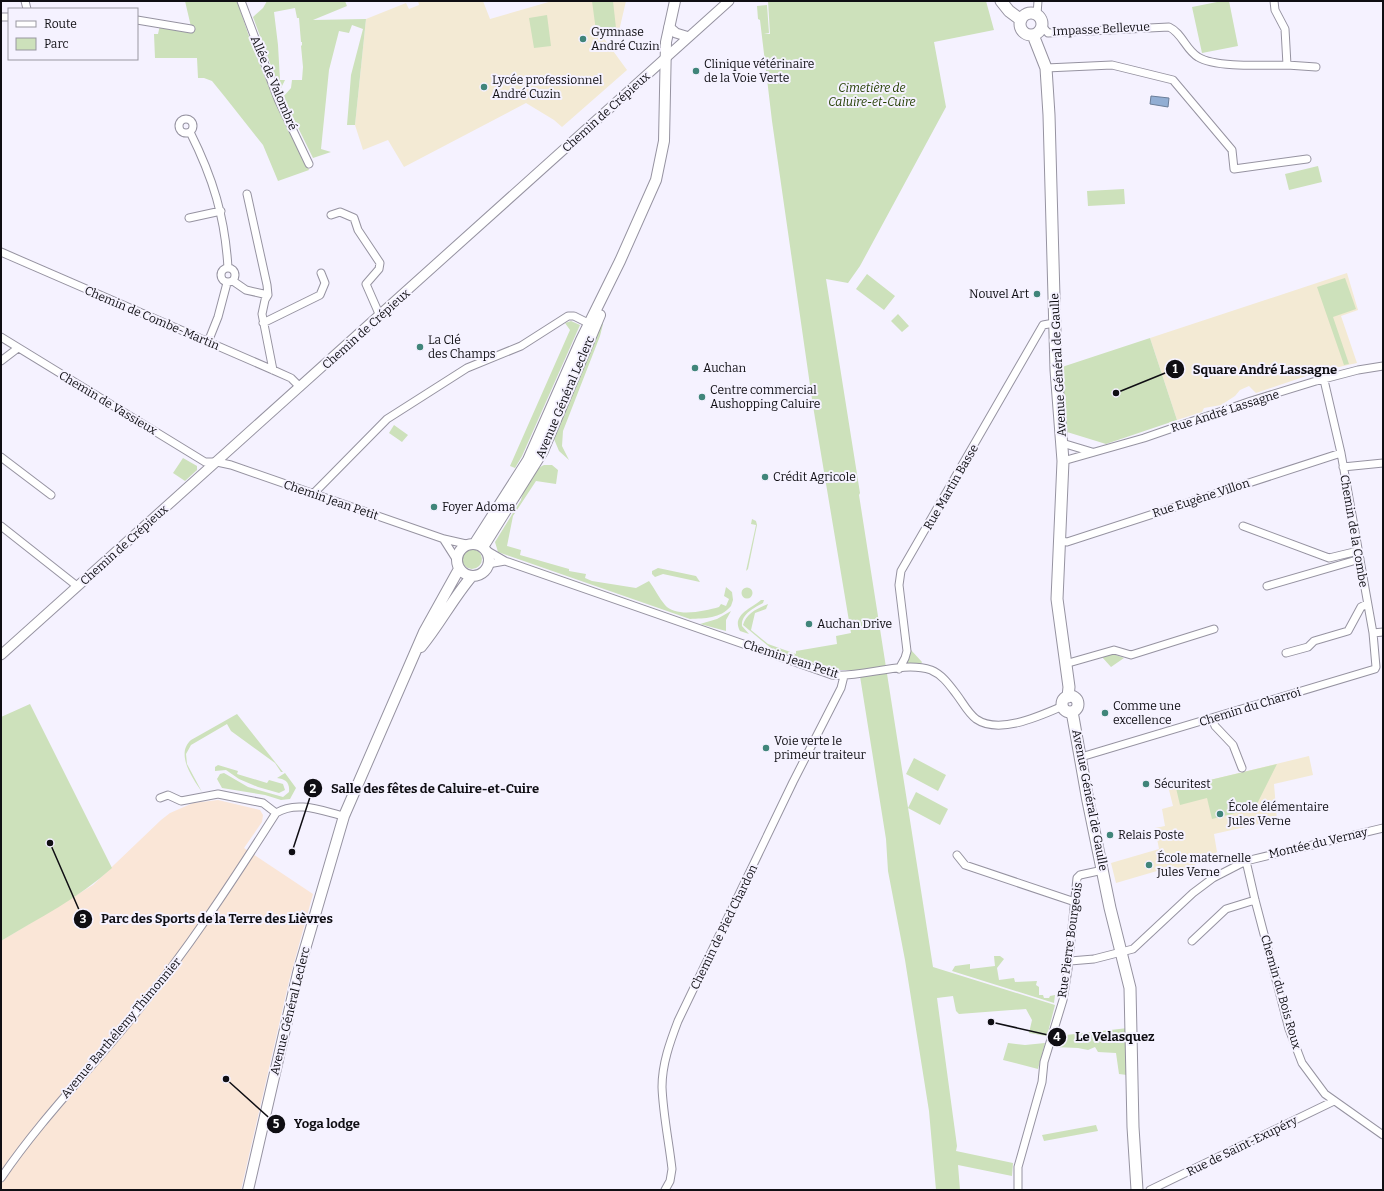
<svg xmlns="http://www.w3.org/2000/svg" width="1384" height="1191" font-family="Bitter,serif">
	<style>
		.industrial { fill: #fae6d7 }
		.education { fill: #f3ead4 }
		.green { fill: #cde1bb }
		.water { fill: #92aed3; stroke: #6b7e99 }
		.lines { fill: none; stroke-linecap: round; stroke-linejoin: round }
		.minor-casing { stroke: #9693a1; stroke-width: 9 }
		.tertiary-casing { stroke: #9693a1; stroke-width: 11 }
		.secondary-casing { stroke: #9693a1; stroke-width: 12 }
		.primary-casing { stroke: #9693a1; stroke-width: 13 }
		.minor { stroke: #fff; stroke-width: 7 }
		.tertiary { stroke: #fff; stroke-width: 9 }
		.secondary { stroke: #fff; stroke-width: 10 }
		.primary { stroke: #fff; stroke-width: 11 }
		.poi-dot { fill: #40857a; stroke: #f5f2ff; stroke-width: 1.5 }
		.labels { text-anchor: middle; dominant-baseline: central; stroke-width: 4; stroke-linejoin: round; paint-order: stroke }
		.street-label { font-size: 12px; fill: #0f0e13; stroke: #f5f2ff }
		.poi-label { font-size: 12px; fill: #0f0e13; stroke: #f5f2ff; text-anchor: start }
		.park-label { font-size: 12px; font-style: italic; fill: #233e00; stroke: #f5f2ff }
		.leader { fill: none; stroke: #0f0e13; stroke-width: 1.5 }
		.callout-dot { fill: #0f0e13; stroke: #f5f2ff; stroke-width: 1.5 }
		.mark-label { font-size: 12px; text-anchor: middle; font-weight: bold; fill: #fff }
		.callout-label { font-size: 13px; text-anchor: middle; font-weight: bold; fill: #0f0e13; stroke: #f5f2ff; stroke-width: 4; stroke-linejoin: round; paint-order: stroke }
	</style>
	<rect width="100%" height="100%" fill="#f5f2ff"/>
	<path class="industrial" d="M218 800 260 810 263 815 262 822 244 848 313 894 289 981 241 1190H1V941L93 885 161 820 170 813 193 803Z"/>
	<path class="education" d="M418 1H483L490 19 552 1H626L619 31 600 33 627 70 562 127 554 120 526 103 404 167 388 140 363 150 355 125 366 19 406 3 409 9 419 5Z
		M1347 273 1358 310 1341 316 1357 363 1321 371 1256 393 1249 386 1240 390 1235 396 1221 405 1204 408 1202 412 1177 420 1150 338Z
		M1309 756 1313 775 1274 784 1277 820 1214 834 1217 852 1177 875 1174 866 1116 883 1111 863 1159 849 1155 828 1165 826 1162 809 1173 806 1169 790Z"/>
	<path class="green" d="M185 1H237L252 45 274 99 309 170 278 181 263 145 225 97 212 81 204 78H198L197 58H155L154 34H158L160 25 192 31Z
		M267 1H345L347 6 313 20 366 19 355 125H347L351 75 363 29 352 25 349 33 339 31 329 70 321 149 331 152 313 158 283 97 291 88 292 80H302L303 67 301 46 302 45V42H301L299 18H297L295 8 274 12 278 45 280 80H285L280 90 253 17 263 8Z
		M592 1H613L616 28 596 31Z
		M768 1H986L994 30 934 42 946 107 860 266 848 283 826 279 860 493 859 495 933 967 1055 1005 1047 1036 1029 1033 1032 1020 1026 1009 959 1014 956 1011 953 996 937 998 957 1146 956 1151 1013 1163 1012 1176 958 1165 960 1190H936L929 1111 905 960 888 871 886 839 859 670H835L772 649 743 625C746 613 758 608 768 604L766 609 755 613 751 630 768 644 796 654V651L837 644 836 636 851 633 813 406 772 121 760 20 758 19 757 6 767 5 769 33 764 34H770Z
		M1222 1H1229L1238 46 1202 53 1192 7Z
		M547 15 551 46 534 48 529 18Z
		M1318 166 1322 182 1289 190 1285 174Z
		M1124 189 1125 204 1088 206 1087 191Z
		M867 274 895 296 884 310 856 289Z
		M1345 278 1356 309 1333 317 1349 364 1344 365 1317 287Z
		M898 314 909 326 902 332 891 321Z
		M571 321 580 325 522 456 515 468 510 466 570 330 565 323Z
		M601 324H603L600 336 563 431 562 446 569 460 559 451 554 439Z
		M1150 338 1177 420 1106 444 1067 432 1062 367Z
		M394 425 408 435 402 442 389 433Z
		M183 458 197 466V470L185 481 173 473Z
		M544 465H552L558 470 556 484 536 481 513 516 507 546 521 550 520 555 569 569V571L586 574 585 578 592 581 636 588 649 581C655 589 659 598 665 605 676 618 705 611 719 607L721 604 726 606 729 599 724 596 726 587 732 592 733 600 731 606C720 619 705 618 690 619L498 552 495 542 521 500C523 491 535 468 544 465Z
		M752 519 756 521 757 525 748 569 746 571 756 525 751 524Z
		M462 559a10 10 0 1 1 20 0a10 10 0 1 1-20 0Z
		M658 568 696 576 700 582 663 574 655 577 652 574V571Z
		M741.5 593a5.5 5.5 0 1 1 11 0a5.5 5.5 0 1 1-11 0Z
		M761 600H764L763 603C754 608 741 614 742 626L749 634 740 631C731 615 752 608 761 600Z
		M731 611 726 620V631L700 624 717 619Z
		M911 650 922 662 921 664 906 663Z
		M1113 654 1124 658 1111 667 1102 657Z
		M30 704 112 868C79 898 39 918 1 941V717Z
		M237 714 283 772H281L275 763 231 731 227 724 191 745 186 754 187 764 202 792C193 779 175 754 191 740Z
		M914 758 946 775 938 791 906 774Z
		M1277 764 1255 808 1212 819 1207 798 1180 805 1176 788Z
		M218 765 238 771 237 774 267 783 269 780 283 784 285 790 279 793 258 787 239 779 226 770 215 771V767Z
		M224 773 248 787 283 797 289 792C290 782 285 779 277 778L285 773 296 788 290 799 281 800 265 795 222 788 217 779 220 774Z
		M916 792 948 809 940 825 908 808Z
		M994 956H1000L1004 959 997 968 999 980 1014 978 1015 982 1037 981 1036 985 1039 987V995H1043L1044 998H1049L1050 996 1055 995 1054 1003 952 971 955 966 970 964V969L995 966Z
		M1128 1028 1127 1075 1119 1074 1116 1053 1098 1052 1095 1047 1088 1050 1078 1048 1054 1047 1057 1036Z
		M1008 1043 1025 1045 1045 1043 1038 1069 1003 1060Z
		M1096 1125 1098 1131 1044 1141 1042 1135Z"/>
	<path class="water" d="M1151 96 1169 98 1168 107 1150 104Z"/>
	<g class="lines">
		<defs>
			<path id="minor" d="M25 1 27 9
				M241 1 278 99 309 164
				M1037 14 1038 1
				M1 17H9
				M137 20 191 29
				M1042 26 1048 33 1169 27C1182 33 1186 50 1198 57 1215 68 1266 65 1287 65L1285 29 1275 10 1274 1
				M1287 65 1316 67
				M1046 68 1112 65 1173 80 1232 150 1234 169 1307 159
				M179 126a7 7 0 1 1 14 0a7 7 0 1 1-14 0Z
				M190 132C213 178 225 217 228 268
				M247 194 267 285 268 295 265 300 262 314 273 370
				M331 215 340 212 354 218 358 230 380 263 379 269 366 284 380 316
				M189 218 221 211
				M1 252 273 370 291 378 300 387
				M221 275a7 7 0 1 1 14 0a7 7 0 1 1-14 0Z
				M233 281 246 290 268 295
				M263 323 320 295 325 283 321 273
				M1 337 205 462H217L231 465 444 539 466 544
				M208 342 218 317 227 283
				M1 361 18 348
				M1324 380 1341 453 1373 633
				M1062 443 1092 452
				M1 457 51 495
				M1063 461 1144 438 1251 401 1316 381 1358 370 1383 366
				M1343 467 1383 463
				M313 494 387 419 467 368 521 346 568 316H574L592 325
				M1 526 77 586
				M1243 526 1329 558 1358 551
				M444 540 456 559
				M1061 541 1067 542 1341 453
				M486 550 505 561 832 675C864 678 902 660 931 670 943 675 950 686 957 695 963 703 968 713 976 719 999 735 1040 716 1063 706
				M488 564 505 561
				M1267 586 1360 559
				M1286 653 1308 647 1314 641 1348 631 1361 607 1367 604
				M1065 664 1114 650 1131 655 1214 629
				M899 669 905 658 907 651 899 585 901 571 1043 325 1054 323
				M1212 718 1215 726 1233 745 1242 768
				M1081 757 1375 669 1376 667 1373 633 1383 632
				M160 798 168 795 181 801 218 794 263 803 276 813
				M957 855 965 865 1075 902
				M1246 861 1255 900 1289 1029 1302 1063 1325 1094 1383 1135
				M1192 941 1226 909 1255 900
				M1070 961 1094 959 1133 949 1193 893 1213 878 1246 861 1383 828
				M1 1178C41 1119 91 1069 135 1014 187 951 232 882 276 813 297 800 322 811 344 816
				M665 1190 670 1181 672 1169C669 1142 663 1114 662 1087 662 1064 670 1042 678 1021L793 782 841 688 844 676
				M1018 1190V1167L1042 1082 1044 1062 1063 1000 1068 969 1077 878 1080 875 1103 870
				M1150 1190 1334 1101"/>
			<path id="tertiary" d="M669 27 676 33 689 37
				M1 655 729 1"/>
			<path id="secondary" d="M475 543 528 460 581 340 620 261 656 180 664 141 666 42 675 1
				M457 560a16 16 0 1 1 32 0a16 16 0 1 1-32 0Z
				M483 547 543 451 600 315
				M421 647C440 624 453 598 472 576
				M248 1190 298 973 344 816 424 632 459 569"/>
			<path id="primary" d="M1001 1 1009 11 1021 20
				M1020 24a11 11 0 1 1 22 0a11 11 0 1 1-22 0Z
				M1033 35 1046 68 1049 115 1056 370 1063 461 1057 599 1069 687 1068 697
				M1062 704a8 8 0 1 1 16 0a8 8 0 1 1-16 0Z
				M1071 712 1073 717 1088 801 1110 908 1130 988 1133 1127 1137 1190"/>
		</defs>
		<use href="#minor" class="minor-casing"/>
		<use href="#tertiary" class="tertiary-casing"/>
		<use href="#secondary" class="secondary-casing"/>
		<use href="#primary" class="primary-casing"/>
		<use href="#minor" class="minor"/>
		<use href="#tertiary" class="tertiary"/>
		<use href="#secondary" class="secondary"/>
		<use href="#primary" class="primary"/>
	</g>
	<g class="poi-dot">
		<circle cx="583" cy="39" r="4"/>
		<circle cx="696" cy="71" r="4"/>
		<circle cx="484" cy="87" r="4"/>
		<circle cx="1037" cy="294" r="4"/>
		<circle cx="420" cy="347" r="4"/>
		<circle cx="695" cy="368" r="4"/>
		<circle cx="702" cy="397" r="4"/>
		<circle cx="765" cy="477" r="4"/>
		<circle cx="434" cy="507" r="4"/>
		<circle cx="809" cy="624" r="4"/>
		<circle cx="1105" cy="713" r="4"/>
		<circle cx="766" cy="748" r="4"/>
		<circle cx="1146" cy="784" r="4"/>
		<circle cx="1220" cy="814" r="4"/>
		<circle cx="1110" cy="835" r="4"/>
		<circle cx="1149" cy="865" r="4"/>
	</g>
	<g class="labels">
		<g class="street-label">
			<text transform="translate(1101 29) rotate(-3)">Impasse Bellevue</text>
			<text transform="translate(274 83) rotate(67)">Allée de Valombré</text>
			<text transform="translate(606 112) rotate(-42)">Chemin de Crépieux</text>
			<text transform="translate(152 318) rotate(23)">Chemin de Combe-Martin</text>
			<text transform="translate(366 329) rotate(-42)">Chemin de Crépieux</text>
			<text transform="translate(1058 365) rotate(-93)">Avenue Général de Gaulle</text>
			<text transform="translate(565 397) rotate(-67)">Avenue Général Leclerc</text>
			<text transform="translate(108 403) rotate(31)">Chemin de Vassieux</text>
			<text transform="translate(1225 411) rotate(-18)">Rue André Lassagne</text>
			<text transform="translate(951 487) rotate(-60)">Rue Martin Basse</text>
			<text transform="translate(1201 498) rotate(-18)">Rue Eugène Villon</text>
			<text transform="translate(331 500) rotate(19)">Chemin Jean Petit</text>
			<text transform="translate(1354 531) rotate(80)">Chemin de la Combe</text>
			<text transform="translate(124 545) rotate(-42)">Chemin de Crépieux</text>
			<text transform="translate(791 659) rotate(18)">Chemin Jean Petit</text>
			<text transform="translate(1250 707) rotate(-17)">Chemin du Charroi</text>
			<text transform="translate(1090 800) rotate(79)">Avenue Général de Gaulle</text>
			<text transform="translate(1318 843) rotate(-13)">Montée du Vernay</text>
			<text transform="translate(724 927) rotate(-64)">Chemin de Pied Chardon</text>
			<text transform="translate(1070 940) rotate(-82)">Rue Pierre Bourgeois</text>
			<text transform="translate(1281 992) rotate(74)">Chemin du Bois Roux</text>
			<text transform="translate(290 1011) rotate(-76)">Avenue Général Leclerc</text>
			<text transform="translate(121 1028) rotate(-50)">Avenue Barthélemy Thimonnier</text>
			<text transform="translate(1242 1146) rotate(-26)">Rue de Saint-Exupéry</text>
		</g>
		<g class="poi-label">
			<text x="591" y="32">Gymnase<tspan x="591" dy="14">André Cuzin</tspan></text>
			<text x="704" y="64">Clinique vétérinaire<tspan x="704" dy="14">de la Voie Verte</tspan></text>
			<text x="492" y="80">Lycée professionnel<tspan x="492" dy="14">André Cuzin</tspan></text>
			<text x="1029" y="294" text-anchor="end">Nouvel Art</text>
			<text x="428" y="340">La Clé<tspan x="428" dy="14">des Champs</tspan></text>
			<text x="703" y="368">Auchan</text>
			<text x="710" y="390">Centre commercial<tspan x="710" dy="14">Aushopping Caluire</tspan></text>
			<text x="773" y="477">Crédit Agricole</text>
			<text x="442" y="507">Foyer Adoma</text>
			<text x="817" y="624">Auchan Drive</text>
			<text x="1113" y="706">Comme une<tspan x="1113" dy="14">excellence</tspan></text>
			<text x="774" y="741">Voie verte le<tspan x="774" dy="14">primeur traiteur</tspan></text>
			<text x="1154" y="784">Sécuritest</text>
			<text x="1228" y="807">École élémentaire<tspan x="1228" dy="14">Jules Verne</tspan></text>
			<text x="1118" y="835">Relais Poste</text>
			<text x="1157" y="858">École maternelle<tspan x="1157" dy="14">Jules Verne</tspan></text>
		</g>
		<g class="park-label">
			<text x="872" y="88">Cimetière de<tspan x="872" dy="14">Caluire-et-Cuire</tspan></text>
		</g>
	</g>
	<path class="leader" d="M1116 393L1175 369M292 852L313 788M50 843L83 919M991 1022L1057 1037M226 1079L276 1124"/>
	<g class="callout-dot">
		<circle cx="1116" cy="393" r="4"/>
		<circle cx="292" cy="852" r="4"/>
		<circle cx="50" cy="843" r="4"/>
		<circle cx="991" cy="1022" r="4"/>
		<circle cx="226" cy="1079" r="4"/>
		<circle cx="1175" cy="369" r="10"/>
		<circle cx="313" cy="788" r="10"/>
		<circle cx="83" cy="919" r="10"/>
		<circle cx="1057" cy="1037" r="10"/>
		<circle cx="276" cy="1124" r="10"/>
	</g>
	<g class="mark-label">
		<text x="1175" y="373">1</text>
		<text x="313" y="793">2</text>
		<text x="83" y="923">3</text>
		<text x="1057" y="1041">4</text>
		<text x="276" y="1128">5</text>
	</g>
	<g class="callout-label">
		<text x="1265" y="374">Square André Lassagne</text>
		<text x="435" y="793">Salle des fêtes de Caluire-et-Cuire</text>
		<text x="217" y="923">Parc des Sports de la Terre des Lièvres</text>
		<text x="1115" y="1041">Le Velasquez</text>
		<text x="327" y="1128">Yoga lodge</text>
	</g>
	<rect width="1384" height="1191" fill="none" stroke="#0f0e13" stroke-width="4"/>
	<rect x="8" y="8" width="130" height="52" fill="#f5f2ff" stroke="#9997a1"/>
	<rect x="16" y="21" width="20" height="6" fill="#ffffff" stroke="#9997a1"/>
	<text x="44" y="28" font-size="12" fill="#0f0e13">Route</text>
	<rect x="16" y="38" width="20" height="12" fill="#cde1bb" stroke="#9997a1"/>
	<text x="44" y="48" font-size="12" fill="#0f0e13">Parc</text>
</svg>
